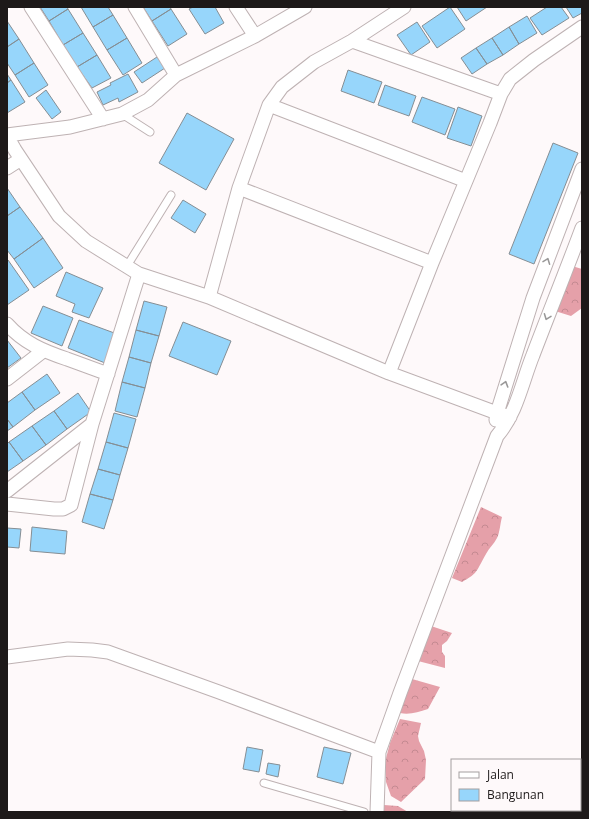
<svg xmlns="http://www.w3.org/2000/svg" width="589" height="819" font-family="'Open Sans',sans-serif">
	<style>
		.forest { fill: url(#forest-crowns) }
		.building { fill: #97d6fb; stroke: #858e94 }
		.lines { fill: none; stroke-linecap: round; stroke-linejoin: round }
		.lane-casing { stroke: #beb2b3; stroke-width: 9 }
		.street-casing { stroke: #beb2b3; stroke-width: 15 }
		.lane { stroke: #fff; stroke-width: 7 }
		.street { stroke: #fff; stroke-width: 13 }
		.oneway { stroke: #999898 }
	</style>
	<defs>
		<pattern id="forest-crowns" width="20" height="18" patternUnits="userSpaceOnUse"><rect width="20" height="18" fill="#e5a0a9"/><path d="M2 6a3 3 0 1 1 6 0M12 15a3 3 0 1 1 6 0" fill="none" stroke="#c48991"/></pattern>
	</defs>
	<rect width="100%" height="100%" fill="#fef9fa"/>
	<path class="forest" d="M572 266 582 269V308L571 316 555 311Z
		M481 507 502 517C500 524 500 532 497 538 494 544 489 548 486 554 477 569 479 573 462 582L452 578Z
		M431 626 452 633 447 641 442 645V652L445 656V668L418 661Z
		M412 679 440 687 428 709C418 712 410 715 400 713V710Z
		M400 719 421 723 418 736 419 741 424 751 426 760 425 779 401 802 391 796 386 782 385 762 390 743Z
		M384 805 398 806 408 812H381Z"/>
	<path class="building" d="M40 7H67L68 9 49 21Z
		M81 7H108L113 15 93 27Z
		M143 7H170L171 9 152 21Z
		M193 7H215L224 23 205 34 189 9Z
		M450 7 465 29 437 48 422 26Z
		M457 7H487L466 21Z
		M547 7H561L569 18 542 35 530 18Z
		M566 7H582V13L573 18Z
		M68 9 83 33 63 45 49 21Z
		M171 9 187 34 168 46 152 21Z
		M113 15 127 38 107 50 93 27Z
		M527 16 537 33 519 44 509 27Z
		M7 21 19 39 7 47Z
		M417 22 430 42 411 55 397 35Z
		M509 27 519 44 503 55 492 38Z
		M83 33 97 55 77 67 63 45Z
		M127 38 142 63 123 75 107 50Z
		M492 38 503 55 487 64 476 48Z
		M19 39 34 63 15 75 7 63V47Z
		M476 48 487 64 472 74 461 58Z
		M97 55 111 78 92 88 77 67Z
		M157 57 165 68 142 83 134 72Z
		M34 63 48 85 29 97 15 75Z
		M348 70 382 82 374 103 341 91Z
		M7 74 11 80 7 83Z
		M128 74 138 92 119 102 118 98 103 105 97 92 111 85 110 83Z
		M11 80 25 102 7 113V83Z
		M385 85 416 96 409 116 378 105Z
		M46 90 61 112 52 119 36 98Z
		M422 97 455 109 445 135 412 122Z
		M458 107 482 116 471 146 447 138Z
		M187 113 234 139 206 190 159 163Z
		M553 143 578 153 534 264 509 254Z
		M7 188 20 207 7 216Z
		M183 200 206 214 195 233 171 218Z
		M20 207 43 238 14 259 7 250V216Z
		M43 238 63 268 34 288 14 259Z
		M8 260 29 290 7 305V261Z
		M66 272 103 288 89 318 72 312 75 304 56 296Z
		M144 301 167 307 159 336 136 330Z
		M43 306 73 318 62 346 31 333Z
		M79 320 117 334 105 363 68 348Z
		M183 322 231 341 217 375 169 356Z
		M136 330 159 336 151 363 129 357Z
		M7 340 21 358 7 368Z
		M129 357 151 363 145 388 122 382Z
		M47 374 60 393 35 410 22 392Z
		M122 382 145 388 137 417 115 411Z
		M22 392 35 410 13 427 7 419V403Z
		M78 393 91 412 67 429 54 411Z
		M54 411 67 429 46 445 32 426Z
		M114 413 136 419 128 448 106 442Z
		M7 419 13 427 7 431Z
		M32 426 46 445 23 461 9 442Z
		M9 442 23 461 7 472V444Z
		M106 442 128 448 120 475 98 469Z
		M98 469 120 475 113 500 90 494Z
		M90 494 113 500 104 529 82 522Z
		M32 527 67 531 65 554 30 551Z
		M7 528 21 529 19 548 7 547Z
		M247 747 263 750 259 772 243 769Z
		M324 747 351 753 343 784 317 777Z
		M268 763 280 765 278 777 266 774Z"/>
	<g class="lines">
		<defs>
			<path id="lane" d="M122 114 150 132
				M127 266 171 195
				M264 783 364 812"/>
			<path id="street" d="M31 7 103 119
				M135 7 176 75
				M236 7 255 36
				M352 41 501 94
				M269 105 466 181
				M7 135 70 127 122 114 148 100 176 75 255 36 305 7
				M7 136 15 150 59 216 86 241 139 274 209 297 389 373 497 413 510 417
				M7 168 21 159
				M239 188 432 263
				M209 297 239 188 269 105 282 87 314 62 352 41 404 7
				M7 324C24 343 43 351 67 359 81 364 94 369 108 374
				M389 373 432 263 490 123 501 94 510 79 534 60 582 27
				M7 379 43 351
				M496 420 497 413 533 298 582 169
				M7 491 92 424
				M7 504 54 509H63L71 505 92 424 139 274
				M7 657 68 649 92 650 108 652 219 692 379 752
				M377 812 379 752 400 693 497 436C517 413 522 382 533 355 549 313 566 271 582 228"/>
		</defs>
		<use href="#lane" class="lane-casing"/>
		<use href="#street" class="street-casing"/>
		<use href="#lane" class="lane"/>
		<use href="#street" class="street"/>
	</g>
	<defs><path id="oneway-chevron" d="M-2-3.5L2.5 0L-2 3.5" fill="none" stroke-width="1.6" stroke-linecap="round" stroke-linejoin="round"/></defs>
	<g class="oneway">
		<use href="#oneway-chevron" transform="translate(547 261) rotate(-69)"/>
		<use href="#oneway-chevron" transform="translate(547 317) rotate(111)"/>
		<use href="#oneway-chevron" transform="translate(505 384) rotate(-73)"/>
	</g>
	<rect width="589" height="819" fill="none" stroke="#1d1919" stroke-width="16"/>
	<rect x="451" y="759" width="130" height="52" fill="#fef9fa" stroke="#a49fa0"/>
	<rect x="459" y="772" width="20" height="6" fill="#ffffff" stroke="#a49fa0"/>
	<text x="487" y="779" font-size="12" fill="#1d1919">Jalan</text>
	<rect x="459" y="789" width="20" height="12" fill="#97d6fb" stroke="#a49fa0"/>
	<text x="487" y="799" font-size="12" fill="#1d1919">Bangunan</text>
</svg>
